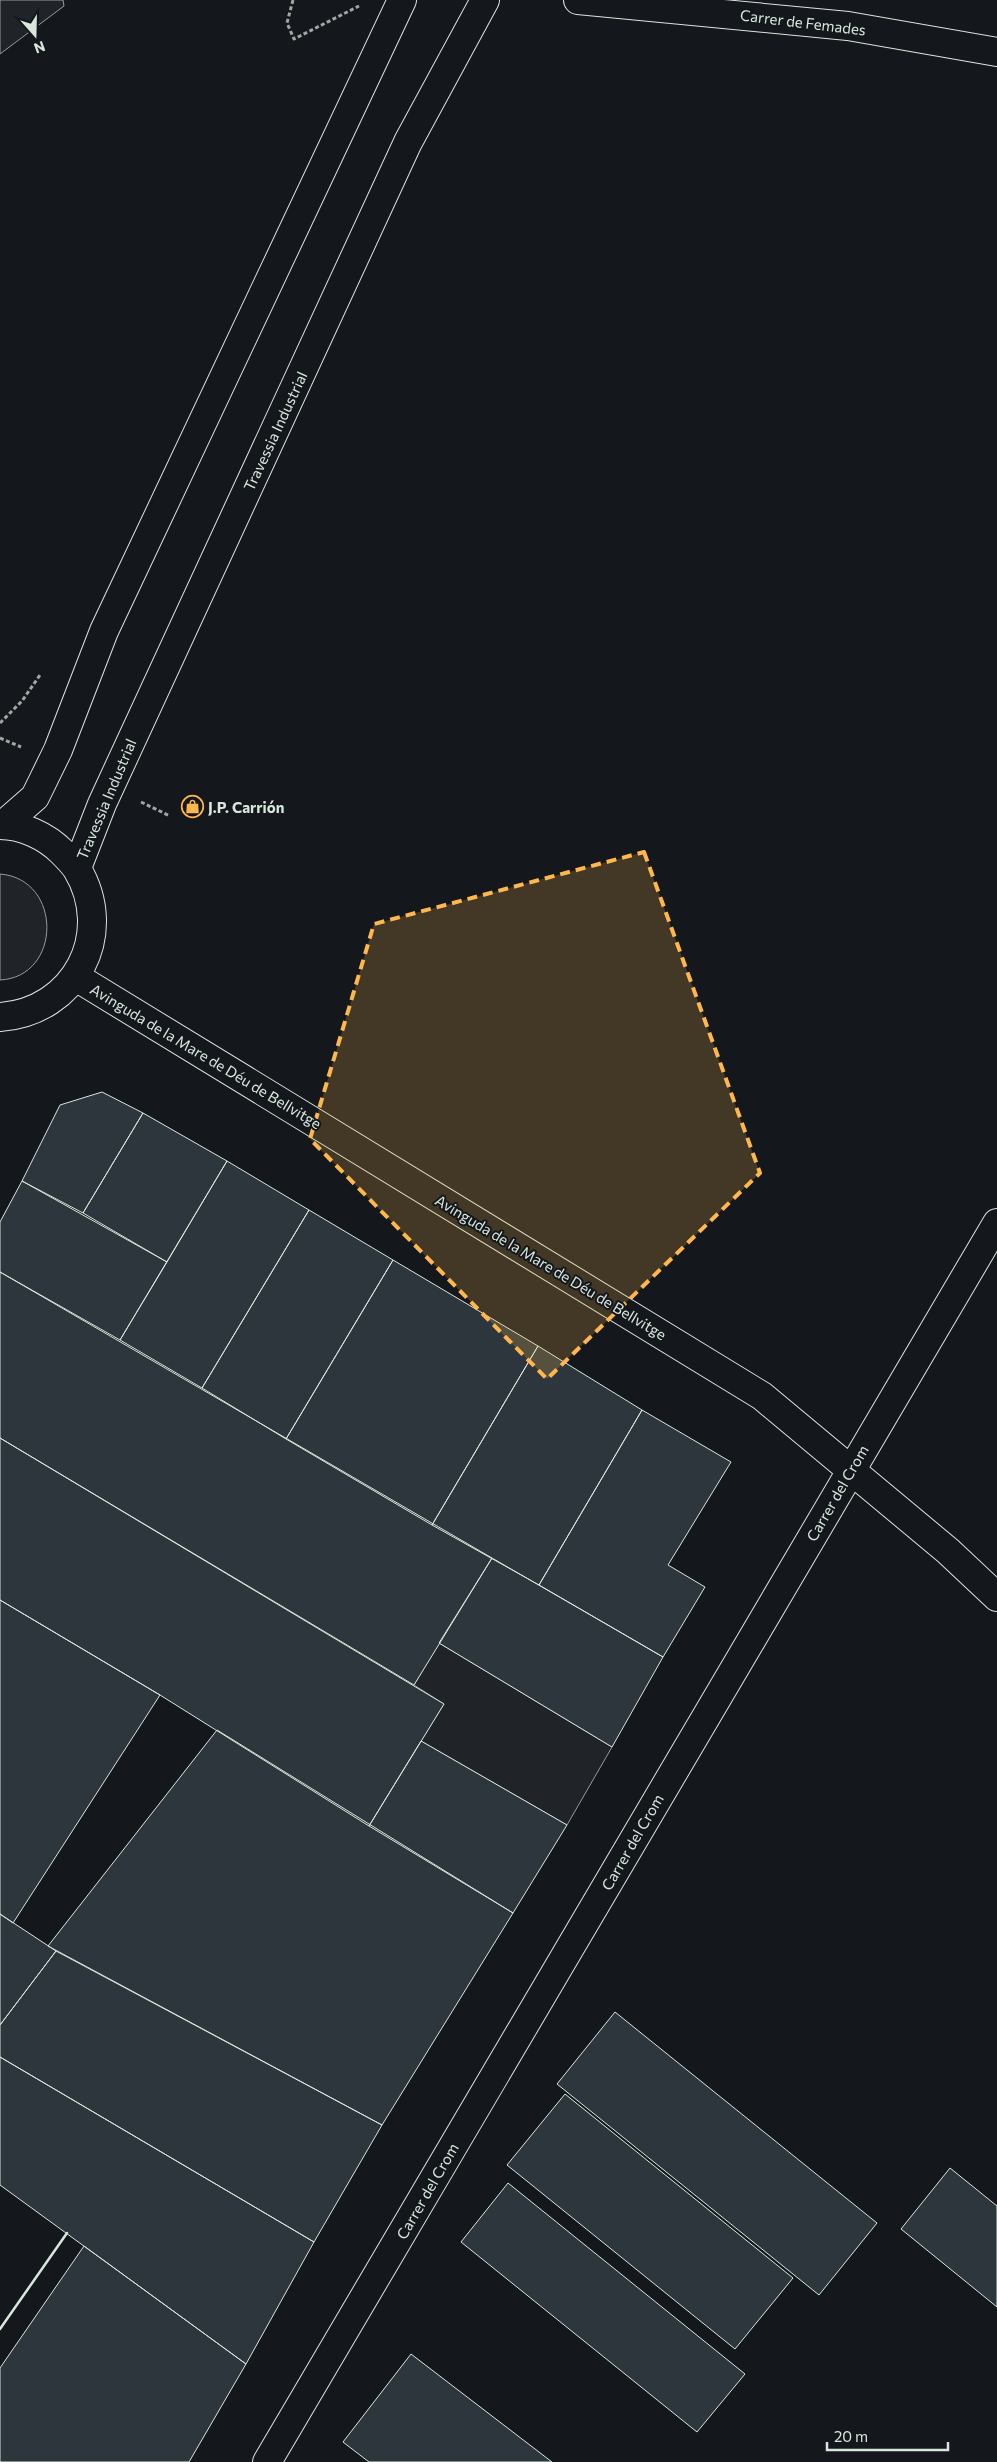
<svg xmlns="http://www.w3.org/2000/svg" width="997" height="2462" font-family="Commissioner,sans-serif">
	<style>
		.green { fill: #202428; stroke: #939e99 }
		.building { fill: #2c363c; stroke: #d8e6dc }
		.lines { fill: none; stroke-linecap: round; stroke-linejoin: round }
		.minor-casing { stroke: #d8e6dc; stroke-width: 30 }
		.tertiary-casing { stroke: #d8e6dc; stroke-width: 30 }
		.path { stroke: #9da8a2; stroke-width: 3; stroke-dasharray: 4 2.5; stroke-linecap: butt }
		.minor { stroke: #14181c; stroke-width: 28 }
		.tertiary { stroke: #14181c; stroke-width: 28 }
		.wall { stroke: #d8e6dc; stroke-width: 2.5 }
		.marked { fill: #ffb74d; fill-opacity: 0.2; stroke: #ffb74d; stroke-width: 4; stroke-dasharray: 10 6; stroke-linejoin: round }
		.labels { text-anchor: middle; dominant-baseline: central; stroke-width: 4; stroke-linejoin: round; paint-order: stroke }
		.street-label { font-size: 15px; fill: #d8e6dc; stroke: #14181c }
		.poi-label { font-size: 15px; font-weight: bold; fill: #d8e6dc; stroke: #14181c; text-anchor: start }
	</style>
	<rect width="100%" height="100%" fill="#14181c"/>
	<path class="green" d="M0 0H63L64 6 0 54Z
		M0 874C63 879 62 977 0 980Z
		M439 1643 612 1747 567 1825 421 1741 444 1704 414 1685Z"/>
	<path class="building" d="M102 1092 143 1113 83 1213 22 1181 60 1105Z
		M143 1113 227 1161 167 1262 83 1213Z
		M227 1161 309 1210 202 1388 120 1340Z
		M22 1181 167 1262 120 1340 0 1272V1222Z
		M309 1210 393 1260 286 1439 202 1388Z
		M393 1260 538 1346 432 1525 286 1439Z
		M0 1272 492 1558 414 1685 0 1438Z
		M538 1346 642 1410 539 1585 432 1525Z
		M642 1410 731 1462 668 1565 705 1587 663 1657 539 1585Z
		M0 1438 444 1704 369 1826 160 1695 0 1600Z
		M492 1558 663 1657 612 1747 439 1643Z
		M0 1600 160 1695 13 1923 0 1914Z
		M217 1730 513 1913 382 2125 48 1946Z
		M421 1741 567 1825 513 1913 369 1826Z
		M0 1914 56 1951 0 2025Z
		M56 1951 382 2125 314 2242 0 2057V2025Z
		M615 2012 877 2223 819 2295 557 2084Z
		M0 2057 314 2242 246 2364 0 2185Z
		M565 2094 793 2278 735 2349 507 2165Z
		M950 2168 997 2206V2307L901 2229Z
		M508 2183 745 2374 697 2432 461 2242Z
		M84 2246 246 2364 189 2462H0V2368Z
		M411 2354 552 2462H369L343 2442Z"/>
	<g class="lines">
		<defs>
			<path id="minor" d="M578 0 848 26 997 52
				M3 825 35 797 58 750 104 631 402 0
				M77 868 102 804 408 142 485 0
				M76 977 762 1396 948 1551 997 1597
				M267 2462 997 1223"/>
			<path id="tertiary" d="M0 825C22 825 46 836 62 852 67 857 73 863 77 869 116 934 75 1012 0 1017"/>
		</defs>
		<use href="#minor" class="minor-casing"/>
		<use href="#tertiary" class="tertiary-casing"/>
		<path class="path" d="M293 0 287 23 294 39 359 6
			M0 723 22 701 40 675
			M0 738 21 747
			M141 802 170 816"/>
		<use href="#minor" class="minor"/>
		<use href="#tertiary" class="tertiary"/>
		<path class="wall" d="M0 2329 67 2233"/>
	</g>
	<path class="marked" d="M644 852 760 1173 547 1379 310 1139 374 924Z"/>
	<defs>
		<symbol id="shop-ring" viewBox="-11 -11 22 22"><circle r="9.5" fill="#14181c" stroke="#ffb74d" stroke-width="1.5"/><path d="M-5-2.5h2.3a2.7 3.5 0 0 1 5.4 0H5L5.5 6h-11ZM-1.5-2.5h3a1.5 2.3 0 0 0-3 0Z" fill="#ffb74d"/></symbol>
	</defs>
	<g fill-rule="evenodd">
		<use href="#shop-ring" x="180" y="794" width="25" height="25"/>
	</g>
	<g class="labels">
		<g class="street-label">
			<text transform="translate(803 22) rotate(7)">Carrer de Femades</text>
			<text transform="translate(275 431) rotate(-65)">Travessia Industrial</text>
			<text transform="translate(106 799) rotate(-67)">Travessia Industrial</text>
			<text transform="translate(206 1056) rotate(31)">Avinguda de la Mare de Déu de Bellvitge</text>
			<text transform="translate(551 1267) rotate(31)">Avinguda de la Mare de Déu de Bellvitge</text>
			<text transform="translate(837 1493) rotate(-60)">Carrer del Crom</text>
			<text transform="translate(632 1842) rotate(-60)">Carrer del Crom</text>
			<text transform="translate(427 2191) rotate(-60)">Carrer del Crom</text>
		</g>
		<g class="poi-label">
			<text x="208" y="807">J.P. Carrión</text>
		</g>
	</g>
	<g transform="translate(35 35) rotate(160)" stroke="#14181c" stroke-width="4" paint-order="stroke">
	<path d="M0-4L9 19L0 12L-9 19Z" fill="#d8e6dc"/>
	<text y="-8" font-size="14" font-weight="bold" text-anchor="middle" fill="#d8e6dc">N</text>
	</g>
	<path d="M827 2442v8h121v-8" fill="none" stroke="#d8e6dc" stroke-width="2.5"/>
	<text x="834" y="2442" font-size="15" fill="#d8e6dc" stroke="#14181c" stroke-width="4" paint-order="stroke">20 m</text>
</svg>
